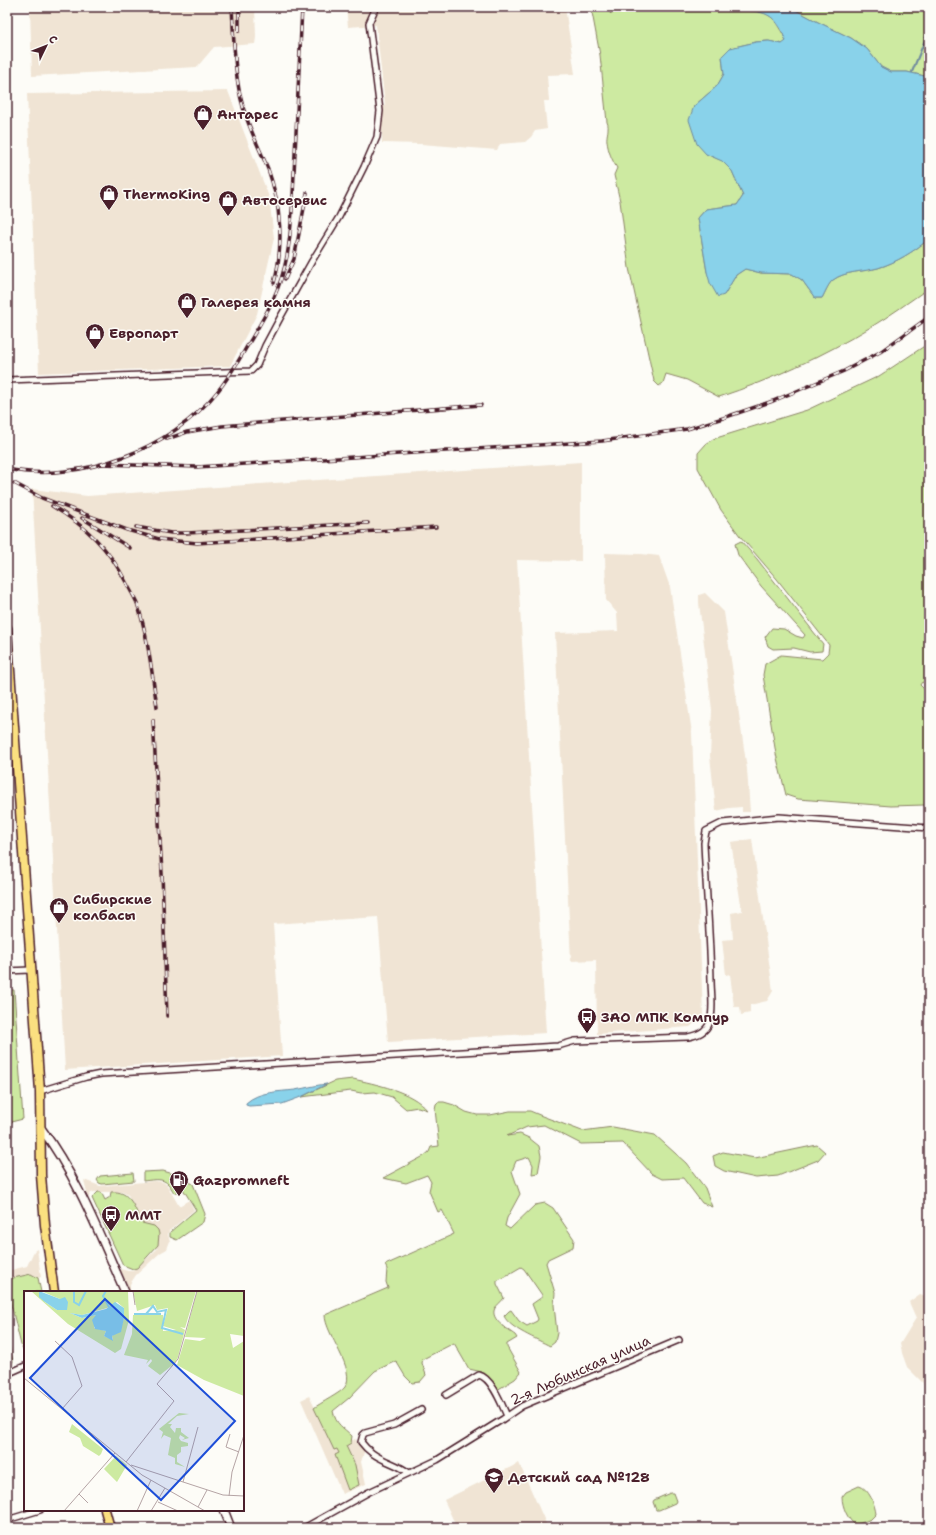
<svg xmlns="http://www.w3.org/2000/svg" width="936" height="1535" font-family="'Shantell Sans',sans-serif">
	<style>
		.built { fill: #f0e4d4 }
		.green { fill: #cdeaa1; stroke: #8c8466 }
		.water { fill: #89d2ea; stroke: #708a9e }
		.lines { fill: none; stroke-linecap: round; stroke-linejoin: round }
		.stream { stroke: #708a9e; stroke-width: 2 }
		.street-casing { stroke: #4a1f2b; stroke-width: 8 }
		.secondary-casing { stroke: #4a1f2b; stroke-width: 10 }
		.primary-casing { stroke: #4a1f2b; stroke-width: 11 }
		.street { stroke: #fdfcf7; stroke-width: 5 }
		.secondary { stroke: #fdfcf7; stroke-width: 7 }
		.primary { stroke: #fbe080; stroke-width: 8 }
		.rail-casing { stroke: #4a1f2b; stroke-width: 3.5 }
		.rail { stroke: #fdfcf7; stroke-width: 2; stroke-dasharray: 6; stroke-linecap: butt }
		.labels { text-anchor: middle; dominant-baseline: central; stroke-width: 3; stroke-linejoin: round; paint-order: stroke }
		.poi-label { font-size: 14px; font-weight: bold; fill: #4a1f2b; stroke: #fdfcf7; text-anchor: start }
		.street-label { font-size: 14px; fill: #4a1f2b; stroke: #fdfcf7 }
		.inset-river { fill: none; stroke: #89d2ea; stroke-width: 2 }
		.inset-road { fill: none; stroke: #b5a4a5; stroke-width: 1 }
		.view { fill: #1d4ed8; fill-opacity: 0.15; stroke: #1d4ed8; stroke-width: 2 }
		.inset-edge { fill: none; stroke: #4a1f2b; stroke-width: 2 }
	</style>
	<rect width="100%" height="100%" fill="#fdfcf7"/>
	<filter id="ink" filterUnits="userSpaceOnUse"><feTurbulence type="fractalNoise" baseFrequency=".025" numOctaves="2"/><feDisplacementMap in="SourceGraphic" scale="8" xChannelSelector="R" yChannelSelector="G"/><feConvolveMatrix kernelMatrix="1 2 1 2 8 2 1 2 1" color-interpolation-filters="sRGB"/></filter>
	<g filter="url(#ink)">
		<path class="built" d="M30 7H255L256 37 255 44 214 47 197 67 32 76Z
			M346 7H565L575 74 547 75 549 101H544L547 129 535 131 531 137 525 142 500 144 497 150 421 144 382 143V106L385 105 376 25 348 27Z
			M228 91 269 197 274 238 257 314 230 366 39 373 27 94Z
			M581 462V561L517 560 546 1033 388 1042 378 917 273 924 282 1056 65 1070 32 489 87 496Z
			M605 553 641 554 659 556 670 587 692 733 703 1015 690 1027 597 1034 596 960 571 961 555 633 618 631 617 613 606 600Z
			M705 593 724 612 747 769 750 812H742V807L729 808 716 811 710 756 712 710 699 603V595Z
			M752 839 773 991 767 1001 750 1005V1013L741 1015 740 1007H734L730 974 726 975 722 940 733 939 731 913 742 911 731 842Z
			M84 1180 100 1186 155 1181 163 1182 167 1185 179 1206 189 1200 194 1210 169 1231 168 1235 170 1241 167 1249 160 1253 136 1275 130 1284V1291L120 1269 128 1271H133L157 1249 128 1195 122 1192H95L91 1193 88 1198Z
			M37 1249 41 1277 38 1278 31 1274 7 1280V1271L27 1266 34 1251Z
			M920 1294 929 1297V1396L923 1383 907 1367 902 1353 900 1344 916 1318 909 1302Z
			M309 1396 335 1448 355 1439 365 1449 361 1462 366 1484 342 1494 301 1400Z
			M519 1463 548 1528H457L444 1500Z"/>
		<path class="green" d="M591 7H604L611 14V7H731L761 11 773 18 783 34 786 41 783 44 768 41 756 42 730 48 722 56 724 74 717 86 694 106 706 154 723 161 732 171 743 196 737 205 706 209 698 218 707 272 724 295 736 275 745 269 761 273 792 274 802 280 815 298H822C825 293 828 284 833 280 845 271 863 272 878 268 897 262 913 252 929 239V288C910 301 891 315 871 327 823 356 771 380 719 397L687 380 666 374 663 383 659 386 654 381 629 268 620 201 614 175 617 168C612 160 608 151 607 141 606 135 610 128 607 122L600 55Z
			M790 7H929V77L907 72H891L881 67 867 49 851 38 818 22Z
			M929 343V686L922 682 920 685 929 694V810L924 805 891 806 798 799 786 795 776 754 763 675 765 664 781 655 822 659 828 653 829 645 777 579 740 536 721 510 698 468V453L706 444 713 439 807 410 879 376Z
			M741 541 757 559 823 644 822 651 810 652 794 648 773 649 768 646 765 637 772 628 784 629 796 636 803 638 805 635 761 586 738 555 735 544Z
			M7 990H14L23 1119 7 1123Z
			M353 1079C375 1084 412 1091 427 1110L418 1107 406 1109 392 1097 375 1092 361 1093 351 1091 301 1097 335 1081Z
			M438 1102H444L454 1105 466 1112 477 1115H490L510 1111H530L542 1116 582 1131 613 1127 655 1135 686 1163 705 1188 712 1207 702 1203 683 1178 662 1179 652 1174 623 1143 581 1144 544 1125 527 1127 507 1136 520 1134 529 1138 539 1146 541 1156 538 1173 532 1174 533 1165 529 1157 516 1161 512 1171 520 1194 507 1218 505 1226 510 1229 535 1205 545 1203 553 1208 574 1239 573 1247 548 1259 546 1263 555 1293 554 1305 557 1333 555 1342 550 1346C537 1339 510 1329 504 1316L509 1311 511 1310 519 1321 527 1326 537 1321 538 1319 532 1304 542 1297V1295L524 1269 521 1267 497 1281V1284L504 1298C501 1302 497 1305 495 1308 489 1319 508 1330 515 1335L517 1338 507 1344V1347L521 1372 515 1379 497 1390 482 1372 469 1369 454 1343 423 1359 422 1363 426 1375 420 1382 412 1383 405 1376 396 1361 375 1371 349 1398 333 1411C336 1425 343 1427 352 1436L351 1443 346 1446 355 1465 359 1485 348 1490 335 1455 339 1453 337 1449 334 1450 314 1408C320 1403 341 1393 345 1387 357 1370 325 1334 325 1315L388 1288 386 1282 387 1269 385 1265 454 1234 442 1210 438 1212 429 1191 431 1182 427 1175 406 1183 383 1178 424 1156 429 1152 431 1147 439 1146 435 1109 436 1104Z
			M817 1145 825 1152 818 1160 778 1176 756 1178 724 1171 715 1166 713 1156 723 1152 755 1158Z
			M163 1171 177 1175 193 1184 205 1214 203 1222 177 1240 170 1237V1232L196 1210 183 1189 174 1193C166 1177 160 1179 143 1181V1172Z
			M133 1173 134 1181 102 1184 99 1183 97 1180 100 1176Z
			M98 1192H101L105 1200 110 1197 111 1192C131 1190 134 1208 142 1223L154 1226 158 1230 159 1234 158 1245 137 1268 133 1269 123 1265 92 1198Z
			M31 1274 38 1278 41 1292H25V1353L21 1345 7 1288 9 1279Z
			M7 1336 13 1361 11 1368 7 1370Z
			M859 1486C869 1488 875 1505 876 1514L871 1519 856 1525C848 1521 842 1506 842 1497L846 1492Z
			M670 1493H673L676 1501 675 1503 659 1510H656L653 1502 654 1500Z"/>
		<path class="water" d="M731 7H790L818 22 851 38 867 49 881 67 891 72H907L929 77V239C913 252 897 262 878 268 863 272 845 271 833 280 828 284 825 293 822 298H815L802 280 792 274 761 273 745 269 736 275 724 295 718 297 710 283 707 272 698 218 706 209 737 205 743 196 732 171 722 161 706 154 697 144 689 120 694 106 717 86 724 74 722 56 730 48 756 42 769 41 782 44 786 41C773 5 759 15 731 7Z
			M327 1084 301 1097 282 1104 249 1106 246 1105V1103C259 1091 279 1092 295 1090 306 1088 316 1085 327 1084Z"/>
		<g class="lines">
			<path class="stream" d="M912 72 925 40 929 22"/>
			<defs>
				<path id="street" d="M7 380 251 371 257 365 265 346 280 318 312 261 339 217 364 167 377 137 380 111 369 23 376 7
					M7 971 30 970
					M40 1091 86 1077 101 1074 558 1046 575 1041 688 1037C698 1035 706 1032 710 1022 714 1009 711 993 711 980 710 934 706 889 704 843L706 831 722 823 779 817 929 828
					M7 1374 25 1366
					M446 1395 479 1375C492 1378 502 1405 507 1416
					M409 1473C398 1464 384 1462 372 1453 368 1450 364 1446 361 1442L363 1435 365 1433 394 1425 421 1410
					M7 1520 40 1510
					M304 1528 369 1492 437 1460 503 1419 522 1406 679 1340"/>
				<path id="secondary" d="M41 1128C78 1178 100 1236 125 1292
					M224 1510 231 1528"/>
				<path id="primary" d="M7 628 40 1091 41 1175 45 1225 54 1292
					M105 1510 110 1528"/>
			</defs>
			<use href="#street" class="street-casing"/>
			<use href="#secondary" class="secondary-casing"/>
			<use href="#primary" class="primary-casing"/>
			<use href="#street" class="street"/>
			<use href="#secondary" class="secondary"/>
			<use href="#primary" class="primary"/>
			<defs>
				<path id="rail" d="M232 7C234 40 234 75 243 107 249 129 260 149 268 169 281 205 284 246 274 283
					M239 31V7
					M285 279 294 259 307 193
					M167 439 187 432 222 426 481 405
					M101 464 197 467 602 441 687 429 723 418 773 401 844 371 880 352 929 317
					M7 469C79 484 171 449 217 392 231 375 241 356 252 338 268 311 281 288 287 256 293 223 293 188 295 154 297 105 300 56 302 7
					M14 483 42 498 127 530 159 539 197 543 436 527
					M52 506C86 526 109 548 127 584 130 590 134 596 137 603 148 636 152 673 157 707
					M82 518 130 548
					M136 527 171 533H187L368 523
					M153 720 162 873 167 1016"/>
			</defs>
			<use href="#rail" class="rail-casing"/>
			<use href="#rail" class="rail"/>
		</g>
	</g>
	<defs>
		<symbol id="shop-pin" viewBox="-11 -11 22 30"><path d="M0 17L-7.5 6A9.5 9.5 0 1 1 7.5 6Z" fill="#4a1f2b" stroke="#fdfcf7"/><path d="M-5-2.5h2.3a2.7 3.5 0 0 1 5.4 0H5L5.5 6h-11ZM-1.5-2.5h3a1.5 2.3 0 0 0-3 0Z" fill="#fff"/></symbol>
		<symbol id="bus-pin" viewBox="-11 -11 22 30"><path d="M0 17L-7.5 6A9.5 9.5 0 1 1 7.5 6Z" fill="#4a1f2b" stroke="#fdfcf7"/><path d="M-5-6H5V4H4V6H2V4H-2V6H-4V4H-5ZM-3.5-4V0h7V-4ZM-3.5 1.2v1.5H-2V1.2ZM2 1.2v1.5H3.5V1.2Z" fill="#fff"/></symbol>
		<symbol id="fuel-pin" viewBox="-11 -11 22 30"><path d="M0 17L-7.5 6A9.5 9.5 0 1 1 7.5 6Z" fill="#4a1f2b" stroke="#fdfcf7"/><path d="M-5.5-6h7V0h2V4h1.3V-2.5L3-4.5l.8-.8L6-3V5H2.5V1h-1V6h-7ZM-4.2-4.7v3.2H.2V-4.7Z" fill="#fff"/></symbol>
		<symbol id="school-pin" viewBox="-11 -11 22 30"><path d="M0 17L-7.5 6A9.5 9.5 0 1 1 7.5 6Z" fill="#4a1f2b" stroke="#fdfcf7"/><path d="M0-5L7-2L0 1L-7-2ZM-4 1L0 2.5L4 1V4Q0 6-4 4Z" fill="#fff"/></symbol>
	</defs>
	<g fill-rule="evenodd">
		<use href="#shop-pin" x="192" y="103" width="22" height="30"/>
		<use href="#shop-pin" x="98" y="183" width="22" height="30"/>
		<use href="#shop-pin" x="217" y="189" width="22" height="30"/>
		<use href="#shop-pin" x="176" y="291" width="22" height="30"/>
		<use href="#shop-pin" x="84" y="322" width="22" height="30"/>
		<use href="#shop-pin" x="48" y="896" width="22" height="30"/>
		<use href="#bus-pin" x="576" y="1006" width="22" height="30"/>
		<use href="#fuel-pin" x="168" y="1169" width="22" height="30"/>
		<use href="#bus-pin" x="100" y="1204" width="22" height="30"/>
		<use href="#school-pin" x="483" y="1466" width="22" height="30"/>
	</g>
	<g class="labels">
		<g class="poi-label">
			<text x="217" y="114">Антарес</text>
			<text x="123" y="194">ThermoKing</text>
			<text x="242" y="200">Автосервис</text>
			<text x="201" y="302">Галерея камня</text>
			<text x="109" y="333">Европарт</text>
			<text x="73" y="899">Сибирские<tspan x="73" dy="16">колбасы</tspan></text>
			<text x="601" y="1017">ЗАО МПК Компур</text>
			<text x="193" y="1180">Gazpromneft</text>
			<text x="125" y="1215">ММТ</text>
			<text x="508" y="1477">Детский сад №128</text>
		</g>
		<g class="street-label">
			<text transform="translate(580 1370) rotate(-24)">2-я Любинская улица</text>
		</g>
	</g>
	<g transform="translate(24 1291)">
		<rect width="220" height="220" fill="#fdfcf7"/>
		<path d="M7 0H17L21 11 33 19H42L43 11 17 0H104L105 29 97 58 91 62 44 33ZM93 11 100 17V27L96 39 88 45 89 49 80 45 82 40 70 37 72 24 58 27 46 22 58 24 83 17ZM109 0H172L161 37 156 36 161 39 154 66 151 72 136 84 124 75 128 70 127 68 122 73 124 69 100 64 108 43 109 24H139V40L152 39 139 35 144 17 133 19 131 14 113 20ZM173 0H220V45L206 43 209 57 220 50V105L180 89 153 74 161 48 176 50 182 47 161 46ZM155 122 165 123 153 125 144 133H148L146 136 151 142 152 137H157V141L165 147 158 149 161 147 156 144 155 147 157 150 164 152V155L157 156V161L153 164V171L161 176 151 173V167L144 164 147 147 140 144 137 148 139 141 135 138ZM48 133 79 158 77 163 75 165 59 155 56 147 45 141ZM92 165 103 174 93 191 80 178Z" fill="#cdeaa1" fill-rule="evenodd"/>
		<path d="M15 0 36 8 41 6 44 11 43 19H33L21 11 15 6ZM91 11 100 17V27L97 41 88 45 89 50 80 45 82 40 71 38 68 29 72 24 58 27 46 22 58 24 82 18Z" fill="#89d2ea"/>
		<path class="inset-river" d="M50 0V11L55 14 62 0M82 0 79 5 85 16M110 23H137M122 23 129 15 133 21 142 19 138 37 159 43"/>
		<path class="inset-road" d="M109 0 111 14M31 50 48 66 58 95 38 118M0 87 118 184 181 220M206 143 202 156 215 161M102 171 150 110 133 93 154 68 173 0M107 174 199 204 220 205M159 191 174 136M55 203 64 212M205 205 208 181 220 144M134 211 154 220M174 216 183 199M40 220 91 162M113 220 127 189M127 220 141 197"/>
		<path class="view" d="M81 8 211 130 137 209 6 87Z"/>
		<rect width="220" height="220" class="inset-edge"/>
	</g>
	<rect width="936" height="1535" fill="none" stroke="#fdfcf7" stroke-width="24"/>
	<rect x="12" y="12" width="912" height="1511" fill="none" stroke="#4a1f2b" stroke-width="1.5" filter="url(#ink)"/>
	<g transform="translate(46 46) rotate(47)" stroke="#fdfcf7" stroke-width="3" paint-order="stroke">
	<path d="M0-3L7 15L0 10L-7 15Z" fill="#4a1f2b"/>
	<text y="-6" font-size="11" font-weight="bold" text-anchor="middle" fill="#4a1f2b">С</text>
	</g>
</svg>
